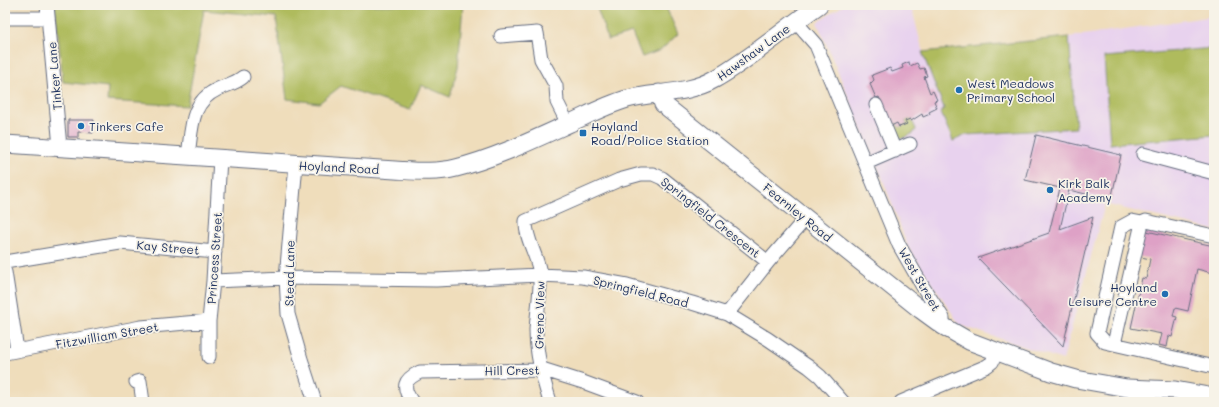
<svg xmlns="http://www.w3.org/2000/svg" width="1219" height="407" font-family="Mali,sans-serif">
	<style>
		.built { fill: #e8d2ee }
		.green { fill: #afbb5d; stroke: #65755e }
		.building { fill: #dea1c6 }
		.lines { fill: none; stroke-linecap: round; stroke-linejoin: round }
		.minor-casing { stroke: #656c7f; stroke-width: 15 }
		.major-casing { stroke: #656c7f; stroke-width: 19 }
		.minor { stroke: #fff; stroke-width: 13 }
		.major { stroke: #fff; stroke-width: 17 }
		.poi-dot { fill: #1f6fb2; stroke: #f7f3e8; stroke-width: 1.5 }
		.labels { text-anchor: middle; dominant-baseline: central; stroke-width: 3.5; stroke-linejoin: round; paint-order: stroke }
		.street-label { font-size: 12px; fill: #1b2f5e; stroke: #f7f3e8 }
		.poi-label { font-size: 12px; fill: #1b2f5e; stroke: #f7f3e8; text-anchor: start }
	</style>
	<rect width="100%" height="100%" fill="#f7f3e8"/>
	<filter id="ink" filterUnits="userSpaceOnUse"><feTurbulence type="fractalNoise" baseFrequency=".025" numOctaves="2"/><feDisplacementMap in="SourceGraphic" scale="8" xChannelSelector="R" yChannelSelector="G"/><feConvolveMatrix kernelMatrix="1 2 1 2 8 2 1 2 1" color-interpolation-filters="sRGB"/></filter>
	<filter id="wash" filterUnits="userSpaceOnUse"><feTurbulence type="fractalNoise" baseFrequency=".012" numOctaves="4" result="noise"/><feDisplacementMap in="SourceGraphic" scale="16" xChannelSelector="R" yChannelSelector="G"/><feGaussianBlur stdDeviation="0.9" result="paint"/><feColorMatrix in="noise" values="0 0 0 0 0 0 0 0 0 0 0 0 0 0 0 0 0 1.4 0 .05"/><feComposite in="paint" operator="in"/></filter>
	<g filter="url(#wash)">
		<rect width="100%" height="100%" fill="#efddbb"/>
		<path class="built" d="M844 5H911L923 52 1069 37 1214 16V230L1105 204 1063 360 960 325 908 247 881 175 817 22Z"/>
		<path class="green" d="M55 5H463L458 67 450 97 421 85 410 110 341 86 319 103 287 99 276 17 204 10 187 106 107 101 108 87 63 82Z
			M596 5H665L678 34 661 50 642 57 632 33 608 40Z
			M1069 37 1076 128 966 135 953 141 941 113 944 108 922 52Z
			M1214 48V135L1110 144 1104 57Z
			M910 119 912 120 916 129 914 133 901 139H897L891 126 897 123 899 127 907 123 905 121Z"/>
		<g id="blocks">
			<path class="building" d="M909 62 910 66 917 63 920 69 924 68 927 76 924 77 930 93 933 91 937 100 934 101 937 108 929 112 930 114 923 117 922 114 911 121 910 119 905 121 907 124 899 127 897 123 891 126 879 97 876 98 870 84 874 80 872 75 890 68 892 72 903 68 902 65Z
				M68 120H94L93 133 78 132V137H68Z
				M1036 135 1121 155 1111 200 1069 190 1060 229 1093 217 1063 346 978 258 1049 233 1060 188 1025 180Z
				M1142 230 1214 246V266L1212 273 1197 269 1188 311 1175 308 1173 316 1177 317 1172 337 1169 336 1167 347 1159 345 1162 334 1131 328 1142 278 1146 279 1150 259 1137 256Z"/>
		</g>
	</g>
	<g filter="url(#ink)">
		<use href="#blocks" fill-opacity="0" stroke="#656c7f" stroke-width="1"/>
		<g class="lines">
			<defs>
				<path id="minor" d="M47 5 60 147
					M5 18H48
					M795 21 816 45 899 245 923 287 943 318V326
					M501 36 537 33 541 59 556 86 557 102 568 124
					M876 105 895 151
					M1143 154 1214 173
					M188 156C192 128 190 102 218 89 227 85 236 83 243 77
					M866 163 910 144
					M296 164 286 278 288 314 301 359 315 402
					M1214 236 1146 221 1142 223 1132 221 1121 227 1097 333 1105 342 1214 367
					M5 262 120 243 215 252
					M5 272 17 350
					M213 281 286 278 436 280 540 275 583 277 627 285 692 303 727 314 768 339 809 367 820 376 843 402
					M727 314 768 262 806 218
					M1114 344 1142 223
					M5 353 141 327 209 321
					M209 357V321L213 281 220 158
					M136 382 140 381 143 402
					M412 402C402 387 403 380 420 372L545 370 583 382 637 402
					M550 402C543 378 536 355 536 330 537 312 541 292 540 274 538 256 525 239 526 221L619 180 641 174H653L662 178 768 262
					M901 402 987 366 992 362 997 352"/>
				<path id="major" d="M659 93 663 104 921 310 943 326 969 341 1051 372 1076 379 1127 388 1175 390 1214 397
					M5 144 395 170C415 171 436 173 456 168 493 159 533 140 568 124 588 115 606 105 627 99 656 92 689 94 715 79 752 58 784 29 819 5"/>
			</defs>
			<use href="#minor" class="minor-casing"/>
			<use href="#major" class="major-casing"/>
			<use href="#minor" class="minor"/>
			<use href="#major" class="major"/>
		</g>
	</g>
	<g class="poi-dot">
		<circle cx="959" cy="90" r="4"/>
		<circle cx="81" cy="126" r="4"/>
		<rect x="579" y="129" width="8" height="8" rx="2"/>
		<circle cx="1050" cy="190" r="4"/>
		<circle cx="1165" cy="294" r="4"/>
	</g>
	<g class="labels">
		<g class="street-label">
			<text transform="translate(753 52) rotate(-36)">Hawshaw Lane</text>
			<text transform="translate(54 76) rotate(-95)">Tinker Lane</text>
			<text transform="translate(339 167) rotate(3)">Hoyland Road</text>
			<text transform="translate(798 212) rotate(39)">Fearnley Road</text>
			<text transform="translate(711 217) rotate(38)">Springfield Crescent</text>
			<text transform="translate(168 247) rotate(5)">Kay Street</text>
			<text transform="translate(214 258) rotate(-86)">Princess Street</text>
			<text transform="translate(289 273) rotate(-89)">Stead Lane</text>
			<text transform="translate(920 279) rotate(60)">West Street</text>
			<text transform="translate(641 291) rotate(14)">Springfield Road</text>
			<text transform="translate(539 315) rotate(-89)">Greno View</text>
			<text transform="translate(107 335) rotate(-10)">Fitzwilliam Street</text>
			<text transform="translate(512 370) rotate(-1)">Hill Crest</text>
		</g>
		<g class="poi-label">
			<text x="967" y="83">West Meadows<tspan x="967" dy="14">Primary School</tspan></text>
			<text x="89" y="126">Tinkers Cafe</text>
			<text x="591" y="126">Hoyland<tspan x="591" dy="14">Road/Police Station</tspan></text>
			<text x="1058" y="183">Kirk Balk<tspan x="1058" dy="14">Academy</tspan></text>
			<text x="1157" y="287" text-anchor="end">Hoyland<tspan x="1157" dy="14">Leisure Centre</tspan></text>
		</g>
	</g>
	<rect width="1219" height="407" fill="none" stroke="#f7f3e8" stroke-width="20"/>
</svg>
